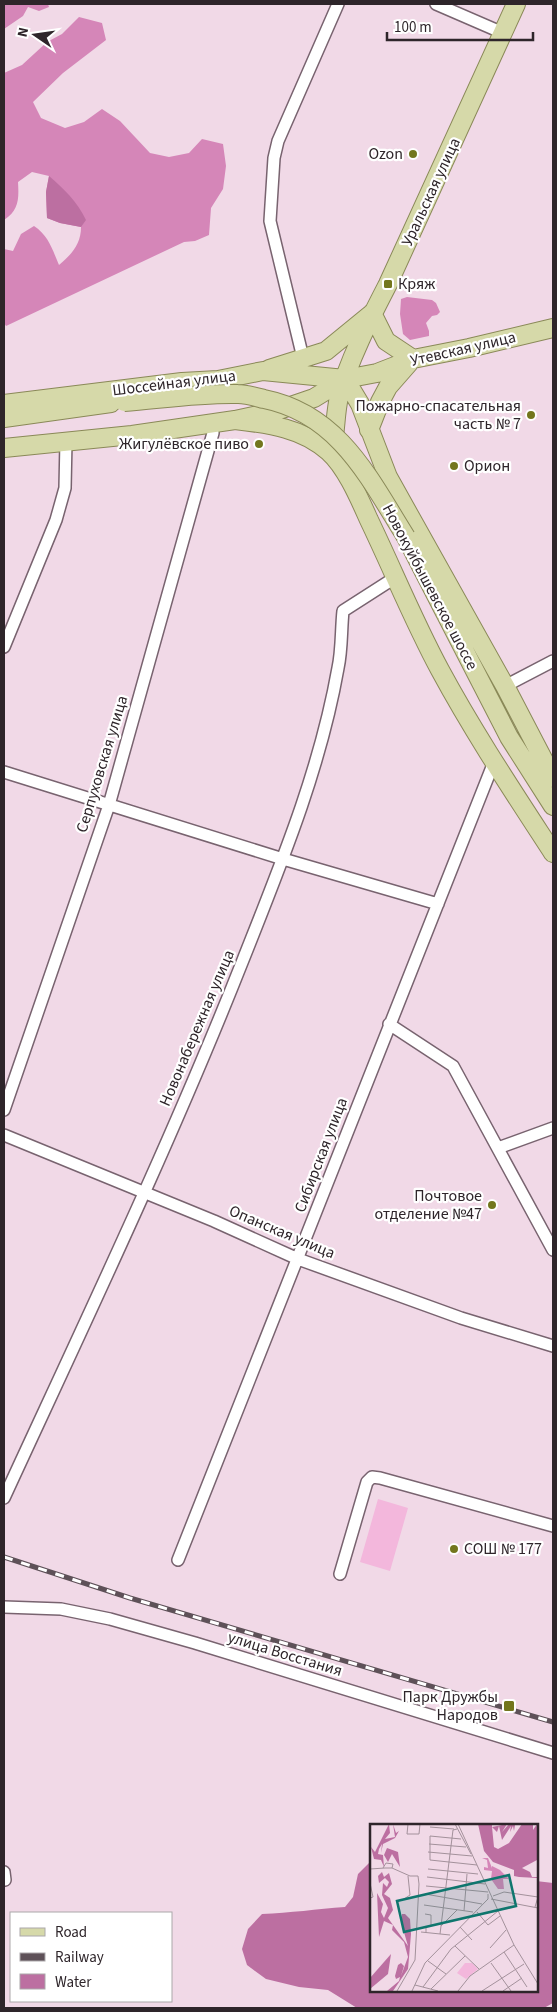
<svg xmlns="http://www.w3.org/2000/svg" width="557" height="2012" font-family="'Source Sans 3',sans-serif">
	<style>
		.green { fill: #f3b7dc }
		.forest { fill: #d586b8 }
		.water { fill: #bc6fa1 }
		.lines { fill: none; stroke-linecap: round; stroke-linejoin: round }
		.minor-casing { stroke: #78636f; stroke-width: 14 }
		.primary-casing { stroke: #8a8958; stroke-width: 20 }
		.minor { stroke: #fff; stroke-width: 11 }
		.primary { stroke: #d6d9a9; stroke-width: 18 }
		.rail-casing { stroke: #5e5158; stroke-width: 5 }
		.rail { stroke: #fff; stroke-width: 3; stroke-dasharray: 9; stroke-linecap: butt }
		.primary-bridge-casing { stroke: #8a8958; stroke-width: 20; stroke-linecap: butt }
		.primary-bridge { stroke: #d6d9a9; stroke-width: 18 }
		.poi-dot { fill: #73761d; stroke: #fff; stroke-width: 2 }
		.labels { text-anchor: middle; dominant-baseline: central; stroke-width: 4.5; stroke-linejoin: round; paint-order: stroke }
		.poi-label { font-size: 16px; fill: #2e252a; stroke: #fff; text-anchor: end }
		.street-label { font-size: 16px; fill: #2e252a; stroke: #fff }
		.inset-road { fill: none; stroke: #a3919b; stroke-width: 1 }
		.view { fill: #0f766e; fill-opacity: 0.15; stroke: #0f766e; stroke-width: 2.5 }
		.inset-edge { fill: none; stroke: #2e252a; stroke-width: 2.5 }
	</style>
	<rect width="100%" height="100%" fill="#f1d9e7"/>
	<path class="green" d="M378 1499 408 1508 390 1571 360 1562Z"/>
	<path class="forest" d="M4 4H48L49 7 39 11 28 7 23 16 4 29Z
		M79 17 102 23 106 40 63 73 33 102 41 118 65 128 84 122 102 109 120 121 150 153 169 157 189 153 202 139 223 144 226 166 223 189 211 208 209 235 195 241 184 242 6 326 4 323V249L13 251 21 234 34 226C49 236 52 249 59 265 72 254 81 244 81 227L60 223 47 218 46 192 49 176 32 172 18 182C19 199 19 210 4 220V73L22 65 47 42 62 34Z
		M407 297 432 300 436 303 440 312 437 315 432 316 426 323 429 331V336L410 340 403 334 400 314 401 299Z"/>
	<path class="water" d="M49 176C64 189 77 201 86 220L81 227 60 223 47 218 46 192Z
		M369 1863H371V1991H536V1881L553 1883V2003L544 2008H357L328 1990 299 1987 266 1979 247 1965 242 1949 248 1929 262 1914C290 1913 317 1909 345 1907L353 1897 358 1874Z"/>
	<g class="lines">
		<defs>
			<path id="minor" d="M436 4 503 33
				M303 358 270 221 274 158 278 141 338 4
				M4 647 56 520 65 488 66 441
				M505 686 553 661
				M4 772 283 859 438 904
				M389 1024 453 1066 553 1250
				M4 1110 109 805 213 433 212 423
				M4 1135 214 1221 298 1259 461 1318 553 1346
				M498 1148 553 1128
				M4 1498C86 1320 171 1142 243 960 281 864 320 770 338 668 342 650 341 630 343 611L396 577
				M178 1560 494 762
				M340 1574 367 1482 372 1477 380 1478 553 1526
				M4 1607 61 1609 110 1619 195 1643 553 1753
				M4 1872 5 1880"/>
			<path id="primary" d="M372 313 386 341 413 359
				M269 369 326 351 370 315
				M345 379 360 404 388 477 505 686 553 778
				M4 404 182 382 218 380 263 371 345 379 377 373 413 359 469 348 553 328
				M4 418 111 403
				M235 420C269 424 303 428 329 452 346 467 360 500 369 520 393 570 414 622 440 670 474 733 514 793 553 853
				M369 430 380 402 388 387 409 363
				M332 447C336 431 335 414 339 397 348 361 371 317 388 284L516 4
				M4 448 132 435 235 420 276 411 314 398 345 379
				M406 537 509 737 553 806"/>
		</defs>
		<use href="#minor" class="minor-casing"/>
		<use href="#primary" class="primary-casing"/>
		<use href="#minor" class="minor"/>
		<use href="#primary" class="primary"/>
		<defs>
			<path id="rail" d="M4 1557 130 1598 553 1722"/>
		</defs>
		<use href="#rail" class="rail-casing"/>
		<use href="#rail" class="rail"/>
		<defs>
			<path id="primary-bridge" d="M124 402C162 399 200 393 238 394 246 394 256 397 264 399 339 414 369 478 406 537"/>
		</defs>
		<use href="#primary-bridge" class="primary-bridge-casing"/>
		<use href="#primary-bridge" class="primary-bridge"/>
	</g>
	<g class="poi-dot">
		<circle cx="413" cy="154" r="5"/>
		<rect x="383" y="279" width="10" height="10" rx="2.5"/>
		<circle cx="531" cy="415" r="5"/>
		<circle cx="259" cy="444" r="5"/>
		<circle cx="454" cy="466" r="5"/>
		<circle cx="492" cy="1205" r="5"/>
		<circle cx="454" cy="1549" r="5"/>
		<rect x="503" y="1700" width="12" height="12" rx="2.5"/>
	</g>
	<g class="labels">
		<g class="poi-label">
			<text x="403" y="154">Ozon</text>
			<text x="398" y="284" text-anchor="start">Кряж</text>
			<text x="521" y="406">Пожарно-спасательная<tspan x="521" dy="18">часть № 7</tspan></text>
			<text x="249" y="444">Жигулёвское пиво</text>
			<text x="464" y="466" text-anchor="start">Орион</text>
			<text x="482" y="1196">Почтовое<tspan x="482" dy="18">отделение №47</tspan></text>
			<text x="464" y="1549" text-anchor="start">СОШ № 177</text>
			<text x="498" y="1697">Парк Дружбы<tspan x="498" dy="18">Народов</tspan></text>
		</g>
		<g class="street-label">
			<text transform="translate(431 192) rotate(-65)">Уральская улица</text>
			<text transform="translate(463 349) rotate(-13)">Утевская улица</text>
			<text transform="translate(174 383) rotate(-7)">Шоссейная улица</text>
			<text transform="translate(430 587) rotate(62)">Новокуйбышевское шоссе</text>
			<text transform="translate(102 764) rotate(-73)">Серпуховская улица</text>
			<text transform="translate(197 1028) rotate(-67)">Новонабережная улица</text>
			<text transform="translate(321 1155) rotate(-69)">Сибирская улица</text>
			<text transform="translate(282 1232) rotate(23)">Опанская улица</text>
			<text transform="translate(285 1654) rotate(17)">улица Восстания</text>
		</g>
	</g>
	<g transform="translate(370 1824)">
		<rect width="168" height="168" fill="#f1d9e7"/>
		<path d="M95 139H102L108 145 96 155 87 149Z" fill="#f3b7dc"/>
		<path d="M112 34H118L122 44V42L130 46 139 55H133L134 65H128L121 55 122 47 114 46V43L118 44 117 36Z" fill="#d586b8"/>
		<path d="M19 0 20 9 15 15 25 13 23 0 26 9 29 7 25 14 13 20 11 29 12 20 9 25 8 30 13 31 14 43 11 36 4 35 1 23 5 28ZM108 0H122V3L137 0 132 8 139 0 145 1 144 7 143 2 140 8 141 2 132 16 129 2 127 8 122 3 124 23 128 25 139 19 152 0H163V6L167 0V36L152 44 160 48 162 53H167V47V54L149 53 144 52V46L123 38 114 27ZM17 24 28 28 30 43 22 30 18 38 14 31ZM12 48 14 53 19 49 22 60 14 70 20 74 23 86 18 94 38 122 31 98 32 90H35L40 95 41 110 38 145 23 167H17L29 157 30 153 26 155 25 152 28 141 31 139 34 142 31 152 38 133 34 118 22 106 23 101 14 97 9 113 7 69 13 80 11 88 14 94 18 84 12 71 13 59 17 63 19 58 15 54 9 59 8 52ZM21 130 18 150 0 165V154Z" fill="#bc6fa1"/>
		<path class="inset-road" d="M38 0 37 10H49L50 0M85 0 101 30M88 0 144 121 168 160M60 3 84 5M91 15 60 12V36L107 41M59 20 96 23M58 28 102 32M22 44 40 52H48L49 60 45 136 27 167M0 45 15 44H22L23 40 16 39 13 44M58 45 108 50M57 53 115 60M0 59 3 73 0 74M56 62 118 68M55 70 112 80M123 72 134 68 168 73 165 83M34 75 40 71 38 52M121 75 168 84M54 81 103 88M94 87 97 50M107 88 118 101 130 92M55 90 61 91V102L56 103V109M71 102 87 86M90 103 102 116M51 108 80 111M70 110 83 6 87 5M85 122 109 145M120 124 136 106M134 128 157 163M58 137 76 150M121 139 141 167M45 161 68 167M53 163 81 125 128 87M61 165 95 132M42 167 55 139 118 75V70M88 167 100 152 144 121M112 167 154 140M133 167 152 154"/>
		<path class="view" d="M139 51 146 82 34 108 27 77Z"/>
		<rect width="168" height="168" class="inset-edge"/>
	</g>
	<rect width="557" height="2012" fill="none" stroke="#2e252a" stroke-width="10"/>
	<rect x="10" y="1912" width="162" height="90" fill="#ffffff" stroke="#aba8aa"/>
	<rect x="20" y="1928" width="25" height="8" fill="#d6d9a9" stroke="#aba8aa"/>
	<text x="55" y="1937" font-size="15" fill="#2e252a">Road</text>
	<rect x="20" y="1953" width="25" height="8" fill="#5e5158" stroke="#aba8aa"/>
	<text x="55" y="1962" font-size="15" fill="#2e252a">Railway</text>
	<rect x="20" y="1974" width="25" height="15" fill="#bc6fa1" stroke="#aba8aa"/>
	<text x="55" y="1987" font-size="15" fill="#2e252a">Water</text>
	<g transform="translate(35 35) rotate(283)" stroke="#ffffff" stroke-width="4" paint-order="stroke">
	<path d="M0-4L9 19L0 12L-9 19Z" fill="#2e252a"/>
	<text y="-8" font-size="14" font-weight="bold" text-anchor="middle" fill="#2e252a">N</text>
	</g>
	<path d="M387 32v8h146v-8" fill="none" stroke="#2e252a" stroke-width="2.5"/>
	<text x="394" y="32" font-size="15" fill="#2e252a" stroke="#ffffff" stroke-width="4" paint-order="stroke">100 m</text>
</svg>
